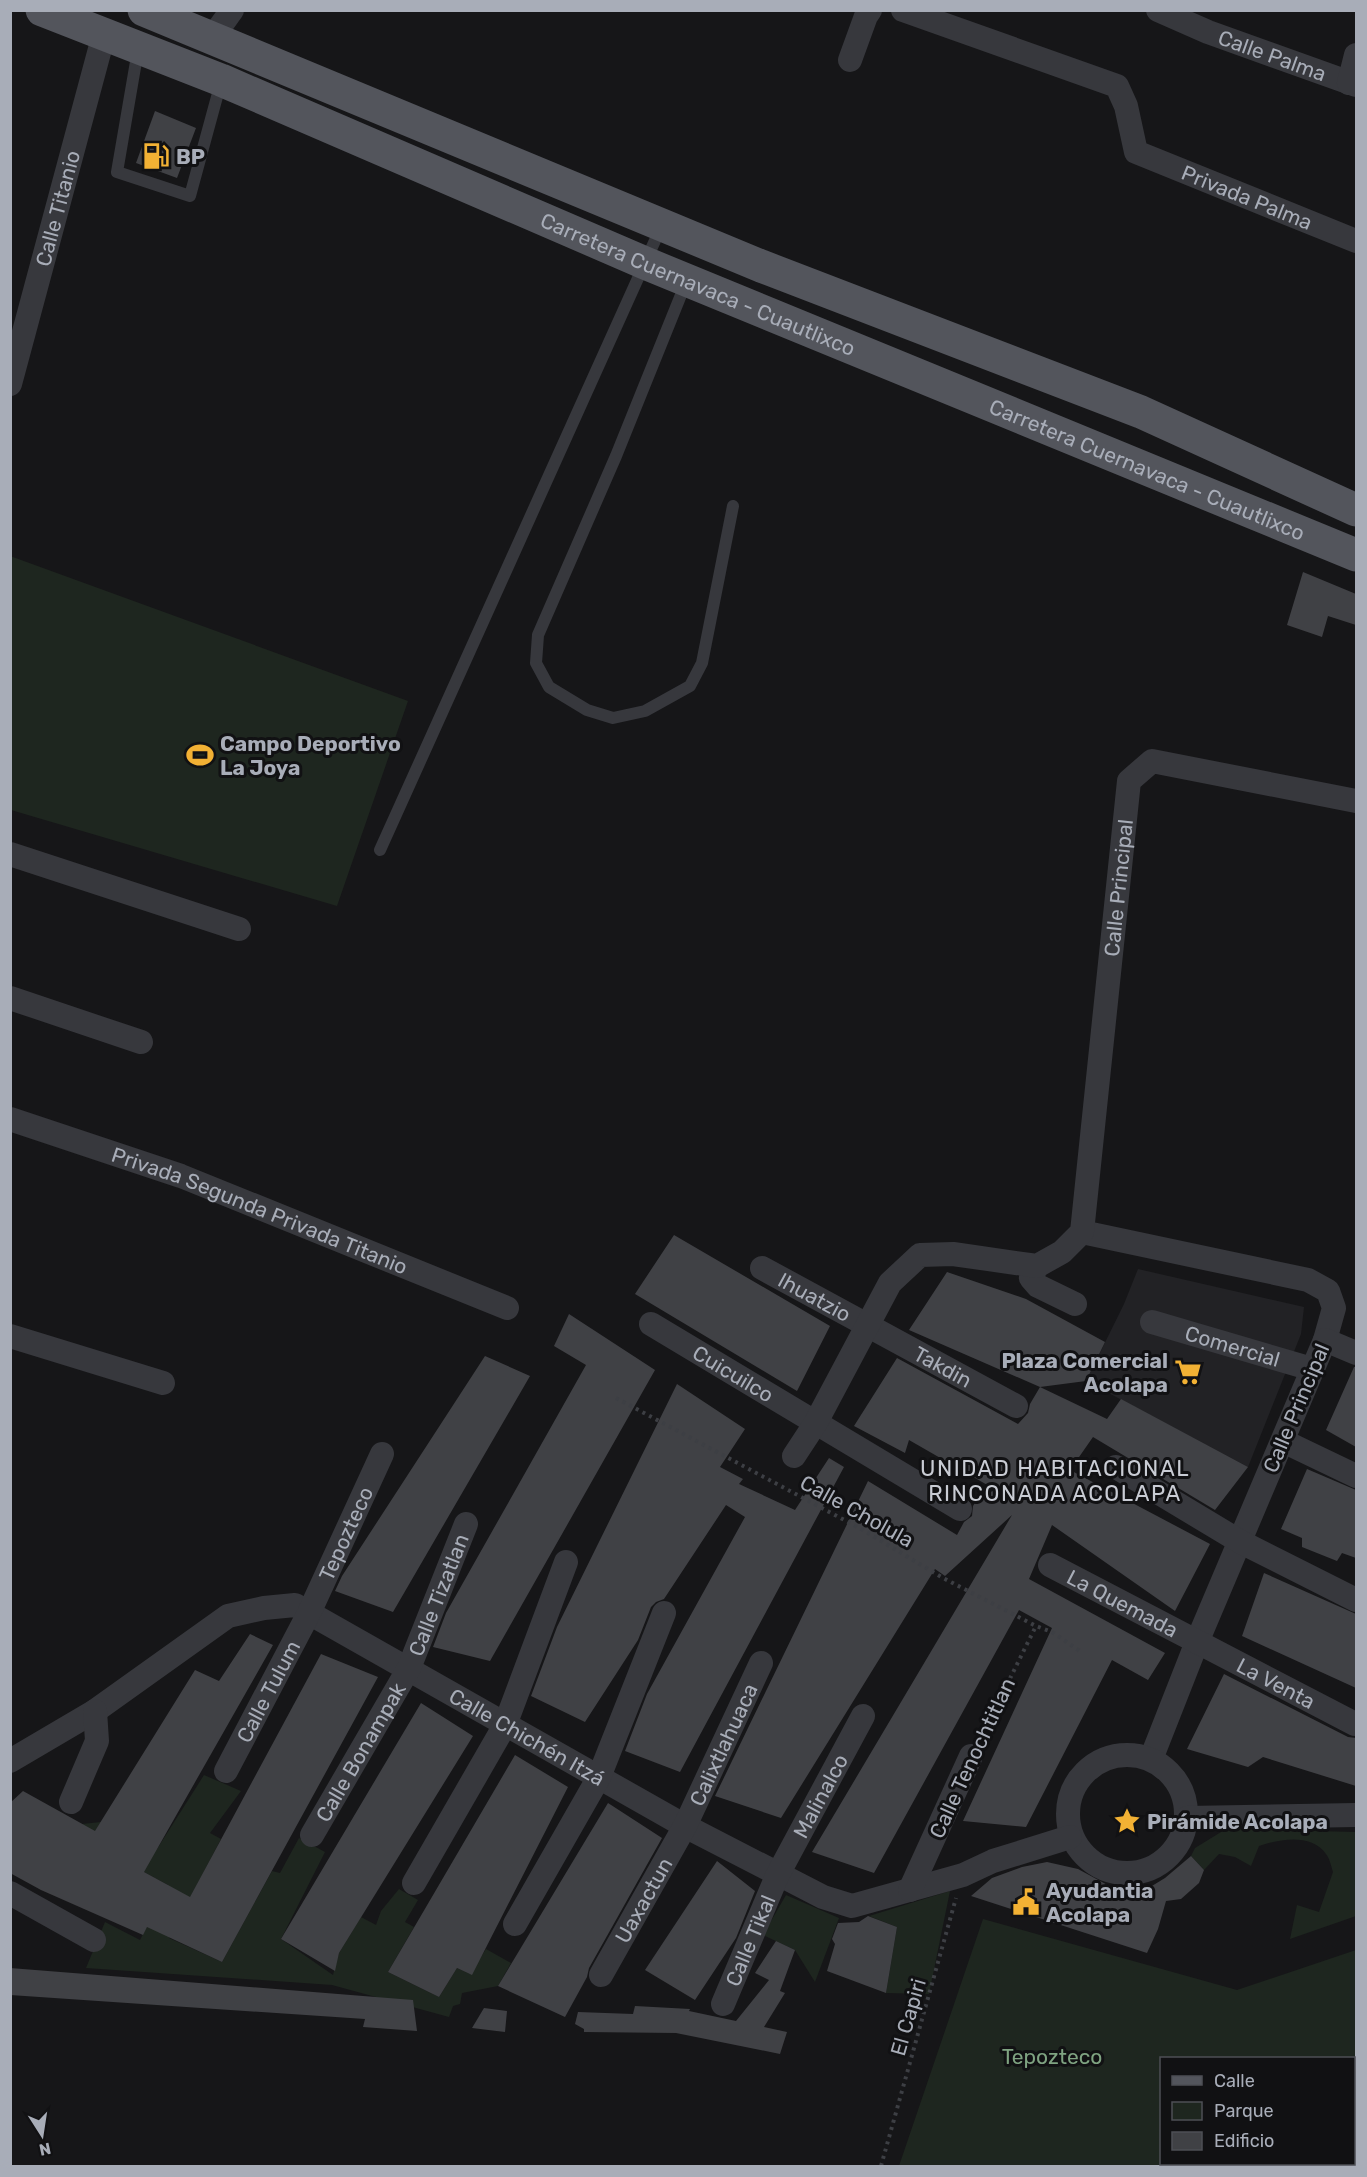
<svg xmlns="http://www.w3.org/2000/svg" width="1367" height="2177" font-family="Rubik,sans-serif">
	<style>
		.built { fill: #222225 }
		.green { fill: #1e261f; fill-rule: evenodd }
		.building { fill: #404145 }
		.lines { fill: none; stroke-linecap: round; stroke-linejoin: round }
		.path { stroke: #3d3f44; stroke-width: 4; stroke-dasharray: 3 4.5; stroke-linecap: butt }
		.lane { stroke: #37383d; stroke-width: 12 }
		.street { stroke: #37383d; stroke-width: 24 }
		.primary { stroke: #53555c; stroke-width: 33 }
		.labels { text-anchor: middle; dominant-baseline: central; stroke-width: 6; stroke-linejoin: round; paint-order: stroke }
		.street-label { font-size: 21px; fill: #a8adb8; stroke: #111113 }
		.poi-label { font-size: 21px; font-weight: bold; fill: #a8adb8; stroke: #111113; text-anchor: start }
		.park-label { font-size: 21px; fill: #7fa381; stroke: #111113 }
		.neighbourhood-label { font-size: 22px; letter-spacing: 1.5px; fill: #c9ccd4; stroke: #111113 }
	</style>
	<rect width="100%" height="100%" fill="#161618"/>
	<path class="built" d="M1138 1269 1304 1307 1301 1334 1248 1467 1086 1381 1124 1304Z"/>
	<path class="green" d="M10 556 408 701 337 906 11 810Z
		M204 1775 241 1791 210 1833 221 1839 169 1938 222 1962 272 1871 280 1873 299 1838 325 1852 281 1939 333 1975 339 1953 361 1917 376 1925 381 1911 399 1889 418 1900 405 1922 414 1927 388 1972 439 1997 457 1968 470 1974 486 1949 511 1963 498 1986 462 1993 460 2004 453 2006 449 2017 332 1985 86 1968 105 1922 140 1940 168 1885 77 1836 82 1824 101 1822 157 1849Z
		M1226 1829 1356 1832V1916L1290 1939 1297 1905 1319 1912 1333 1872C1331 1866 1330 1859 1326 1854 1312 1833 1279 1839 1259 1846L1251 1866 1235 1857 1219 1854 1204 1870 1191 1856 1195 1848Z
		M950 1891 929 1994 886 1993 897 1927 869 1916Z
		M786 1895 839 1918 815 1982 795 1950 763 1935Z
		M983 1919 1237 1990 1356 1950V2166H899ZM1162 2058H1354V2164H1162Z"/>
	<path class="building" d="M155 111 196 128 177 178 136 163Z
		M1303 572 1356 594V625L1328 616 1322 637 1287 625Z
		M674 1235 830 1326 797 1391 635 1294Z
		M947 1272 1026 1299 1105 1342 1086 1381 1040 1387 909 1330Z
		M569 1314 655 1370 490 1661 433 1647 446 1613 586 1365 554 1346Z
		M485 1356 530 1376 393 1612 335 1591 342 1576Z
		M897 1358 1018 1424 1028 1413 1030 1404 1040 1387 1107 1419 1121 1399 1248 1467 1215 1510 1093 1437 1070 1470 1210 1544 1175 1611 1052 1525 1029 1579 1165 1653 1148 1680 1112 1660 1026 1827 963 1821 1052 1628 1019 1610 874 1873 812 1852 1012 1515 945 1576 935 1569 781 1818 715 1796 868 1481 957 1535 964 1522 972 1516 973 1506 979 1496 996 1490 909 1440 905 1453 854 1426Z
		M1354 1367H1356V1447L1326 1430Z
		M677 1384 745 1429 720 1467 743 1479 739 1484 795 1510 829 1458 844 1467 680 1772 625 1751 647 1694 745 1517 726 1505 664 1599 656 1602 651 1607 638 1640 585 1722 531 1696 557 1627Z
		M1307 1469 1356 1490V1558L1342 1553 1337 1561 1302 1547V1538L1281 1529Z
		M1264 1573 1356 1614V1688L1242 1636Z
		M250 1634 273 1645 144 1872 190 1897 321 1654 378 1677 222 1962 147 1927 143 1935 41 1890 10 1873V1803L23 1791 95 1831 195 1670 219 1681Z
		M1224 1674 1348 1737 1356 1738V1786L1263 1757 1248 1767 1187 1749Z
		M421 1703 473 1736 339 1953 335 1971 281 1939Z
		M515 1755 568 1787 472 1975 457 1968 439 1997 388 1972Z
		M608 1803 662 1838 589 1968 587 1977 565 2017 498 1986Z
		M1191 1856 1204 1870 1199 1883 1181 1899 1166 1901 1158 1929 1147 1953 971 1896 992 1878 1022 1867 1047 1862 1078 1869 1113 1888 1129 1893 1142 1892 1165 1878Z
		M717 1861 755 1891 736 1938 695 2000 645 1970Z
		M868 1916 897 1927 886 1993 827 1971 835 1944 832 1939 838 1923 859 1922Z
		M776 1941 795 1950 780 1991 785 1993 764 2027 787 2032 780 2054 676 2033 584 2032V2029L575 2024 578 2012 633 2014 635 2006 690 2009 689 2011 736 2021 769 1980 755 1973Z
		M10 1968 413 2000 417 2031 363 2027 365 2019 10 1995Z
		M484 2008 507 2011 505 2032 472 2028Z"/>
	<g class="lines">
		<path class="path" d="M616 1398 863 1530 943 1578 1036 1626 1052 1632 1081 1652
			M980 1739 1036 1626
			M881 2166 956 1898"/>
		<path class="lane" d="M138 50 117 172 190 196 221 82
			M687 280 616 456 538 635 536 663 549 687 587 710 613 718 645 711 690 686 702 663 733 506
			M380 850 662 225"/>
		<g class="street">
			<path id="s1" d="M903 10 1117 86 1126 106 1136 152 1356 241"/>
			<path id="s2" d="M1158 10 1208 32 1356 85"/>
			<path d="M212 38 232 10"/>
			<path d="M850 60 866 16 870 10"/>
			<path d="M1349 83 1356 55"/>
			<path id="s3" d="M10 384 104 34"/>
			<path d="M10 854 239 929"/>
			<path d="M10 998 141 1042"/>
			<path id="s4" d="M10 1119 181 1176 507 1308"/>
			<path d="M1082 1232 1308 1280 1328 1291 1334 1308 1325 1340 1197 1642 1151 1759"/>
			<path d="M1037 1266 1031 1278 1038 1286 1075 1304"/>
			<path id="s5" d="M762 1268 1016 1406"/>
			<path id="s6" d="M1152 1322 1312 1369"/>
			<path id="s7" d="M651 1324 960 1509"/>
			<path d="M10 1336 163 1383"/>
			<path d="M1325 1340 1356 1353"/>
			<path d="M1283 1441 1356 1476"/>
			<path id="s8" d="M794 1456 815 1424 890 1283 920 1255 953 1254 1037 1266 1062 1252 1082 1232 1129 781 1152 761 1356 801"/>
			<path d="M1116 1467 1239 1541 1356 1600"/>
			<path id="s9" d="M1050 1565 1355 1724"/>
			<circle cx="1127" cy="1814" r="59"/>
			<path id="s10" d="M10 1761 95 1711 228 1616 264 1608 295 1605 685 1826 823 1897 852 1906 963 1875 993 1861 1070 1837"/>
			<path id="s11" d="M226 1771 309 1613 382 1454"/>
			<path d="M71 1802 97 1741 95 1711"/>
			<path d="M1187 1818 1356 1815"/>
			<path id="s12" d="M312 1835 409 1668 466 1524"/>
			<path d="M414 1883 505 1725 566 1562"/>
			<path d="M910 1890 971 1756"/>
			<path d="M10 1893 94 1940"/>
			<path d="M515 1924 599 1777 664 1613"/>
			<path id="s13" d="M601 1975 685 1826 761 1663"/>
			<path id="s14" d="M723 2004 777 1876 863 1716"/>
		</g>
		<g class="primary">
			<path id="s15" d="M42 10 221 80 645 263 1356 555"/>
			<path d="M144 10 761 266 1141 412 1356 510"/>
		</g>
	</g>
	<defs>
		<symbol id="fuel-bare" viewBox="-9 -9 18 18"><path d="M-5.5-6h7V0h2V4h1.3V-2.5L3-4.5l.8-.8L6-3V5H2.5V1h-1V6h-7ZM-4.2-4.7v3.2H.2V-4.7Z" fill="#f2b134" stroke="#111113" stroke-width="2.5" paint-order="stroke"/></symbol>
		<symbol id="stadium-bare" viewBox="-9 -9 18 18"><path d="M0-5a6.5 5 0 1 0 0 10a6.5 5 0 1 0 0-10ZM-3.5-1.8h7v3.6h-7Z" fill="#f2b134" stroke="#111113" stroke-width="2.5" paint-order="stroke"/></symbol>
		<symbol id="supermarket-bare" viewBox="-9 -9 18 18"><path d="M-6-5.5h2.5l.6 2H6L4.5 2H-2.5L-4.4-4H-6ZM-1.5 3.2a1.3 1.3 0 1 0 .1 0ZM3 3.2a1.3 1.3 0 1 0 .1 0Z" fill="#f2b134" stroke="#111113" stroke-width="2.5" paint-order="stroke"/></symbol>
		<symbol id="sight-bare" viewBox="-9 -9 18 18"><path d="M0-6L1.8-2.2L6-1.7L2.9 1.2L3.7 5.4L0 3.3L-3.7 5.4L-2.9 1.2L-6-1.7L-1.8-2.2Z" fill="#f2b134" stroke="#111113" stroke-width="2.5" paint-order="stroke"/></symbol>
		<symbol id="civic-bare" viewBox="-9 -9 18 18"><path d="M-.6-6.5H3V-4.5H.6V-3L4-1V1h2V6H-6V1h2V-1L-.6-3ZM-1.2 2.5V6h2.4V2.5Z" fill="#f2b134" stroke="#111113" stroke-width="2.5" paint-order="stroke"/></symbol>
	</defs>
	<g fill-rule="evenodd">
		<use href="#fuel-bare" x="137" y="137" width="38" height="38"/>
		<use href="#stadium-bare" x="181" y="736" width="38" height="38"/>
		<use href="#supermarket-bare" x="1169" y="1353" width="38" height="38"/>
		<use href="#sight-bare" x="1108" y="1802" width="38" height="38"/>
		<use href="#civic-bare" x="1007" y="1883" width="38" height="38"/>
	</g>
	<g class="labels">
		<g class="street-label">
			<text stroke="none"><textPath href="#s2" startOffset="123">Calle Palma</textPath></text>
			<text stroke="none"><textPath href="#s1" startOffset="416">Privada Palma</textPath></text>
			<text stroke="none"><textPath href="#s3" startOffset="182">Calle Titanio</textPath></text>
			<text stroke="none"><textPath href="#s15" startOffset="711">Carretera Cuernavaca - Cuautlixco</textPath></text>
			<text stroke="none"><textPath href="#s15" startOffset="1197">Carretera Cuernavaca - Cuautlixco</textPath></text>
			<text stroke="none"><textPath href="#s8" startOffset="760">Calle Principal</textPath></text>
			<text stroke="none"><textPath href="#s4" startOffset="266">Privada Segunda Privada Titanio</textPath></text>
			<text stroke="none"><textPath href="#s5" startOffset="60">Ihuatzio</textPath></text>
			<text stroke="none"><textPath href="#s6" startOffset="84">Comercial</textPath></text>
			<text stroke="none"><textPath href="#s5" startOffset="206">Takdin</textPath></text>
			<text stroke="none"><textPath href="#s7" startOffset="96">Cuicuilco</textPath></text>
			<text transform="translate(1296 1408) rotate(-67)">Calle Principal</text>
			<text transform="translate(857 1511) rotate(29)">Calle Cholula</text>
			<text stroke="none"><textPath href="#s11" startOffset="266">Tepozteco</textPath></text>
			<text stroke="none"><textPath href="#s12" startOffset="272">Calle Tizatlan</textPath></text>
			<text stroke="none"><textPath href="#s9" startOffset="82">La Quemada</textPath></text>
			<text stroke="none"><textPath href="#s9" startOffset="255">La Venta</textPath></text>
			<text stroke="none"><textPath href="#s11" startOffset="90">Calle Tulum</textPath></text>
			<text stroke="none"><textPath href="#s10" startOffset="597">Calle Chichén Itzá</textPath></text>
			<text stroke="none"><textPath href="#s13" startOffset="261">Calixtlahuaca</textPath></text>
			<text stroke="none"><textPath href="#s12" startOffset="96">Calle Bonampak</textPath></text>
			<text transform="translate(972 1758) rotate(-65)">Calle Tenochtitlan</text>
			<text stroke="none"><textPath href="#s14" startOffset="230">Malinalco</textPath></text>
			<text stroke="none"><textPath href="#s13" startOffset="86">Uaxactun</textPath></text>
			<text stroke="none"><textPath href="#s14" startOffset="69">Calle Tikal</textPath></text>
			<text transform="translate(908 2017) rotate(-74)">El Capiri</text>
		</g>
		<g class="poi-label">
			<text x="176" y="156">BP</text>
			<text x="220" y="743">Campo Deportivo<tspan x="220" dy="24">La Joya</tspan></text>
			<text x="1168" y="1360" text-anchor="end">Plaza Comercial<tspan x="1168" dy="24">Acolapa</tspan></text>
			<text x="1147" y="1821">Pirámide Acolapa</text>
			<text x="1046" y="1890">Ayudantia<tspan x="1046" dy="24">Acolapa</tspan></text>
		</g>
		<g class="park-label">
			<text x="1052" y="2056">Tepozteco</text>
		</g>
		<g class="neighbourhood-label">
			<text x="1055" y="1468">UNIDAD HABITACIONAL<tspan x="1055" dy="25">RINCONADA ACOLAPA</tspan></text>
		</g>
	</g>
	<rect width="1367" height="2177" fill="none" stroke="#a8adb8" stroke-width="24"/>
	<rect x="1160" y="2057" width="195" height="108" fill="#111113" stroke="#4d4f55" stroke-width="1.5"/>
	<rect x="1172" y="2076" width="30" height="9" fill="#53555c" stroke="#4d4f55" stroke-width="1.5"/>
	<text x="1214" y="2087" font-size="18" fill="#a8adb8">Calle</text>
	<rect x="1172" y="2102" width="30" height="18" fill="#1e261f" stroke="#4d4f55" stroke-width="1.5"/>
	<text x="1214" y="2117" font-size="18" fill="#a8adb8">Parque</text>
	<rect x="1172" y="2132" width="30" height="18" fill="#404145" stroke="#4d4f55" stroke-width="1.5"/>
	<text x="1214" y="2147" font-size="18" fill="#a8adb8">Edificio</text>
	<g transform="translate(42 2135) rotate(168)" stroke="#111113" stroke-width="4.5" paint-order="stroke">
	<path d="M0-4.5L10 22L0 15L-10 22Z" fill="#a8adb8"/>
	<text y="-9" font-size="16" font-weight="bold" text-anchor="middle" fill="#a8adb8">N</text>
	</g>
</svg>
